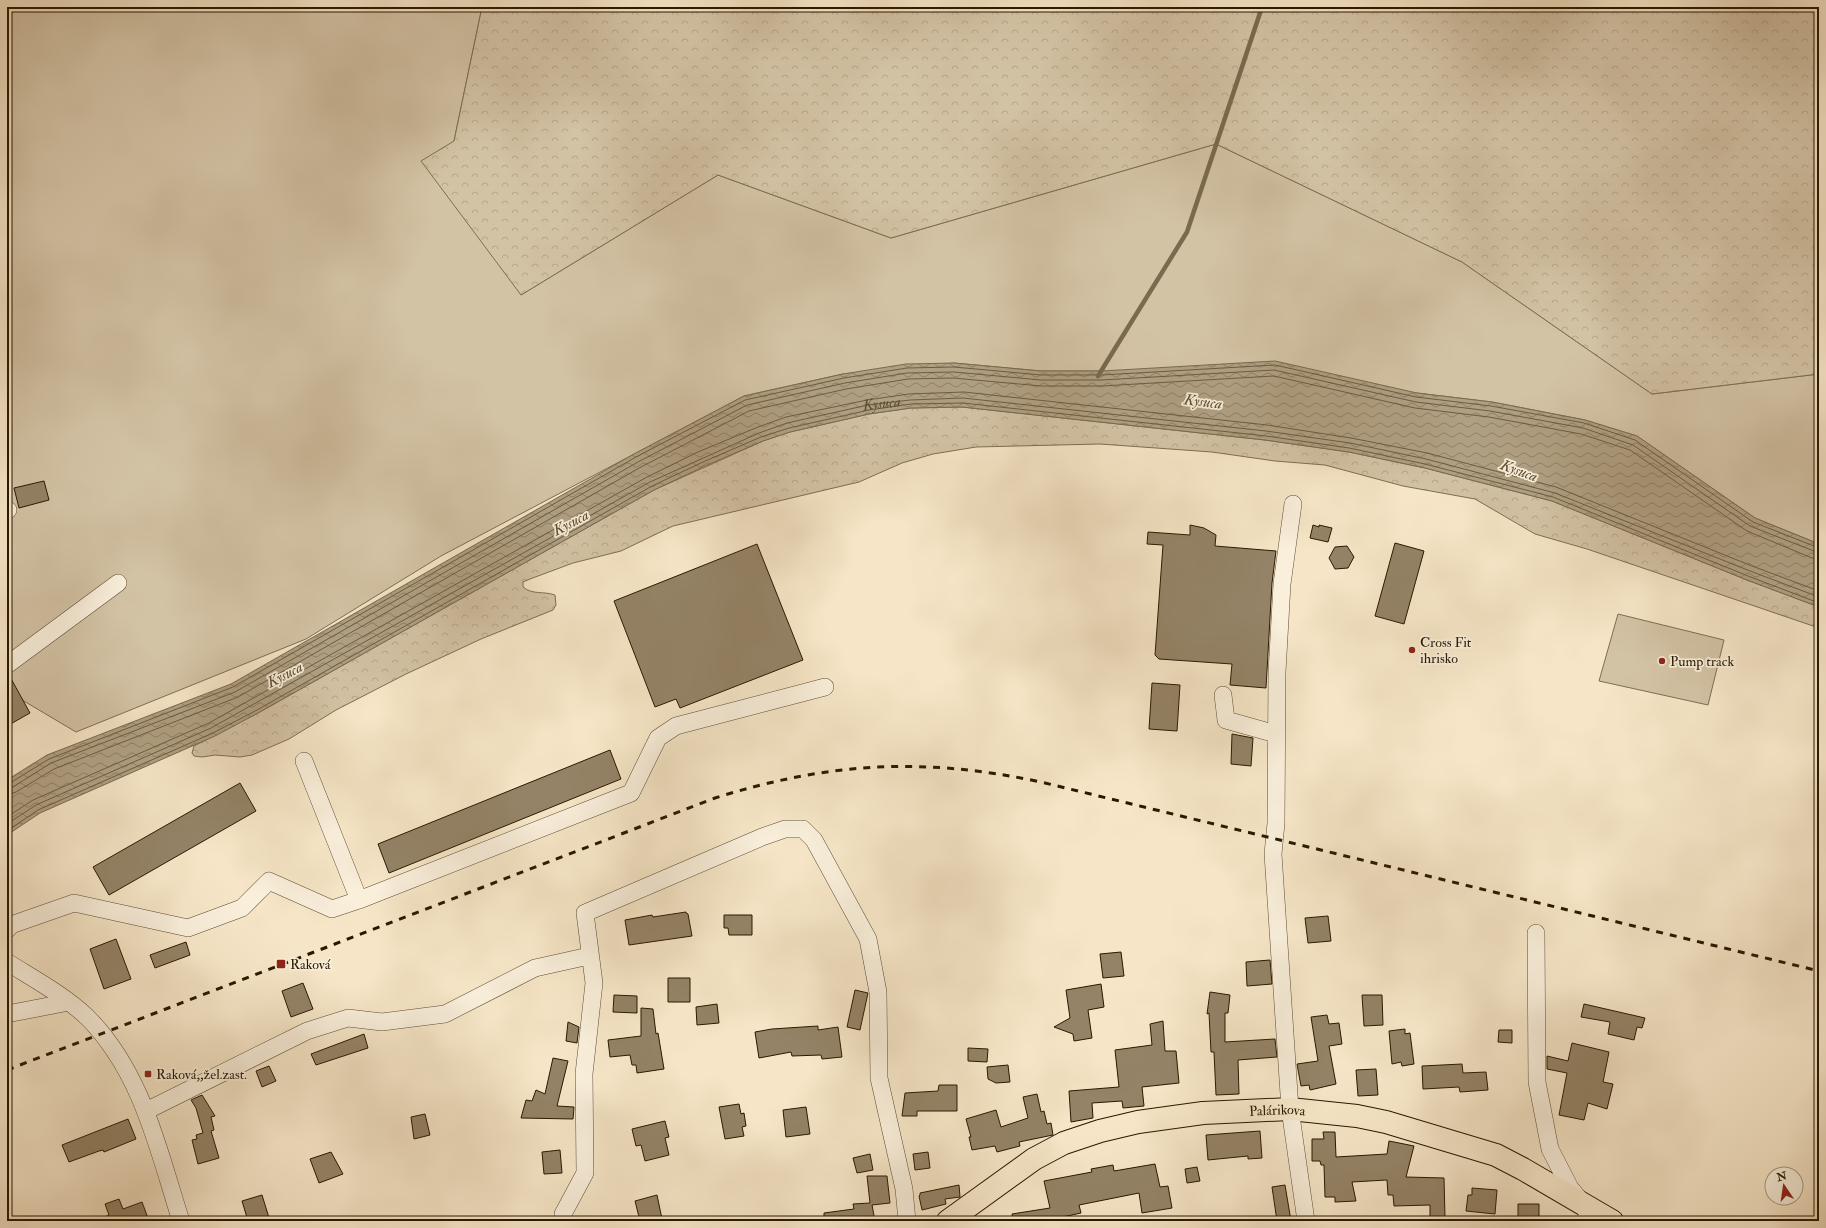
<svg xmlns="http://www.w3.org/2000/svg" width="1826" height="1228" font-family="'IM FELL Double Pica',serif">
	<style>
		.green { fill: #d3c3a5; stroke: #7e6e52 }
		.forest { fill: url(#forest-crowns); stroke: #7e6e52 }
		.water { fill: url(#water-waves); stroke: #7a6a4f }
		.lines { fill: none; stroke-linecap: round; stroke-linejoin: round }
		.shore { stroke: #6c5c42; stroke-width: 1 }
		.stream { stroke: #7a6a4f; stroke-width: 4.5 }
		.building { fill: #948367; stroke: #291800 }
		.minor-casing { stroke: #5c4c32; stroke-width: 18 }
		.major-casing { stroke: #291800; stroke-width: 24 }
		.minor { stroke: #f9efdb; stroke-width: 17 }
		.major { stroke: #f6e6c7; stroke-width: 22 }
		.rail { stroke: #291800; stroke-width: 3; stroke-dasharray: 7 7; stroke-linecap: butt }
		.poi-dot { fill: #8f2418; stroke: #f9efdb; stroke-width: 1.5 }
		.labels { text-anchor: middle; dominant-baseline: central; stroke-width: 3.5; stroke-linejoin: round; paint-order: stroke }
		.poi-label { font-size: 14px; fill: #291800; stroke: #f9efdb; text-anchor: start }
		.street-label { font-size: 14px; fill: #291800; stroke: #f9efdb }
		.water-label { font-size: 15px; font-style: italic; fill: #5f4e34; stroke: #f9efdb }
	</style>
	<defs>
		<pattern id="forest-crowns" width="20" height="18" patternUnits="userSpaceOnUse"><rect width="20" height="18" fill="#d3c3a5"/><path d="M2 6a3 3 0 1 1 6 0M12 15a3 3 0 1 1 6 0" fill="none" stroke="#b5a78c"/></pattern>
		<pattern id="water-waves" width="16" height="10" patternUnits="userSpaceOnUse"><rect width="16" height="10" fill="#b0a083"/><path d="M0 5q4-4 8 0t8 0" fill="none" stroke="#8f8169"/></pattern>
	</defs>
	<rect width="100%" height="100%" fill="#f6e6c7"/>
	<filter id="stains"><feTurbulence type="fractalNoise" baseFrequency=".005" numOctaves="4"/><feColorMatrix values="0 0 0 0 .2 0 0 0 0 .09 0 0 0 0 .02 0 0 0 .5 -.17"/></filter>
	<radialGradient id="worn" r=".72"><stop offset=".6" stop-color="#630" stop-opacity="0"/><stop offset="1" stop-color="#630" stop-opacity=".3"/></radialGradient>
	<path class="green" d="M7 7H482L454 141 521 295 718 175 891 238 1216 144 1462 262 1652 394 1819 374V544L1755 518 1637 436 1585 420 1492 402 1417 393 1102 371H1041L954 363 843 374 744 396 441 556 306 639 76 732 7 691Z
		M1618 614 1724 640 1708 705 1599 681Z"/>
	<path class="forest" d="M482 7H1819V374L1652 394 1462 262 1216 144 891 238 718 175 521 295 421 161 454 141Z
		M962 407 1265 440 1349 452 1425 468 1552 501 1747 580 1819 607V628L1587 549 1535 534 1475 499 1403 486 1325 465 1275 461 1212 452 1100 444 976 447 933 454 902 463 859 482 673 526 621 551 573 563 530 579 523 582V587C532 595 544 591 555 595L556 605 553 610 481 639 406 674 336 710 289 739 252 755 240 757 215 755 202 757 194 756 192 753 194 746 258 713 654 490 763 441 790 432 869 414 911 408Z"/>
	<path class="water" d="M1275 361 1417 393 1492 402 1585 420 1637 436 1755 518 1819 544V607L1747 580 1552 501 1425 468 1349 452 1265 440 962 407 911 408 869 414 790 432 763 441 705 466 654 490 258 713 215 736 40 813 7 835V780L47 755 231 684 634 454 744 396 843 374 906 364 954 363 1041 371H1102Z"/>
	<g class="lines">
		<g class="shore">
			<path d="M7 783H10L49 759 233 687 636 457 745 400 844 378 907 368 954 367 1041 375H1102L1275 365 1416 397 1491 406 1584 423 1635 440 1753 522 1819 548"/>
			<path d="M7 788 13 787 51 763 235 692 638 462 747 405 845 383 907 373 954 372 1041 380H1102L1274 370 1416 402 1490 411 1583 428 1633 445 1750 526 1819 553"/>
			<path d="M7 795 16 792 54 769 238 697 641 467 749 411 846 389 908 379 953 378 1041 386H1102L1274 376 1415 408 1489 417 1581 434 1630 450 1747 531 1812 558 1819 559"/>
			<path d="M7 817 33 800 209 723 647 477 698 452 758 427 786 417 867 400 909 394 964 392 1267 425 1351 438 1427 453 1556 487 1752 566 1819 591"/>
			<path id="s1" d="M7 824 36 805 211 728 650 482 759 433 787 423 868 405 910 400 963 398 1266 431 1350 443 1426 459 1555 493 1750 571 1819 597"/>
			<path d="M7 831 38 810 213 733 257 710 652 486 703 462 761 437 789 428 869 410 911 404 963 403 1266 436 1349 448 1425 464 1553 497 1748 576 1819 603"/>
		</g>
		<path class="stream" d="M1098 376 1187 232 1262 7"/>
	</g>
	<path class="building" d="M44 481 49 500 19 508 14 488Z
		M1190 525 1204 528 1216 535 1215 546 1276 551 1272 583 1266 688 1230 685 1232 664 1159 659 1155 655 1163 545 1147 544 1148 532 1190 535Z
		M1313 525 1319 527V525L1332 528 1328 542 1310 538Z
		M1395 543 1424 551 1404 624 1375 616Z
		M757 544 803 660 680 708 676 699 655 707 614 601Z
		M1347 546 1354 557 1348 568 1335 569 1329 558 1335 547Z
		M7 675H9L30 713 7 726Z
		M1152 683 1180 685 1177 731 1149 729Z
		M1232 734 1253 738 1251 766 1231 764Z
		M610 750 621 779 389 873 378 844Z
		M240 783 256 811 109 895 93 867Z
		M686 912V913L688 914 692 936 629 945 625 920 652 915 653 917Z
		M724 915H752V935H729L728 928H724Z
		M1328 916 1331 941 1308 943 1305 918Z
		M116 939 131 979 104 989 90 949Z
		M186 942 190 955 155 968 150 955Z
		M1121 952 1124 976 1103 978 1100 954Z
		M1270 960 1272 984 1247 986 1246 962Z
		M668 978H690V1002H668Z
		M303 983 313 1009 291 1017 282 991Z
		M1101 984 1104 1007 1088 1010 1092 1038 1074 1041 1073 1034 1054 1027 1070 1018 1066 990Z
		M855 990 868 993 860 1030 847 1027Z
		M1210 992 1230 995 1228 1013H1225V1042L1275 1039 1277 1057 1238 1060 1239 1094 1216 1095 1214 1052H1211L1209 1013 1207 1014Z
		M614 995 637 996V1013L613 1012Z
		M1362 995H1382L1383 1025 1364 1026Z
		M717 1004 719 1023 697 1025 696 1007Z
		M1584 1004 1645 1018 1642 1028 1637 1027 1634 1040 1608 1034 1610 1022 1581 1017Z
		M641 1008 653 1009 656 1034 658 1033 664 1069 637 1073 636 1065H632L630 1055 610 1057 608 1040 641 1036Z
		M1327 1015 1329 1024 1339 1023 1342 1044 1329 1046 1336 1084 1310 1090 1309 1085 1301 1086 1297 1064 1318 1061 1311 1017Z
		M1163 1021 1165 1051H1176L1179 1083 1142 1087 1144 1106 1123 1108 1122 1101 1092 1103 1093 1118 1071 1122 1069 1091 1119 1087 1115 1050 1152 1045 1150 1024Z
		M568 1022 579 1027 577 1043 566 1041Z
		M818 1026V1030L838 1027 842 1057 822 1059 821 1055 792 1056 791 1052 759 1058 755 1032 772 1029Z
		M1405 1029V1034L1410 1033 1414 1064 1402 1066 1401 1062 1392 1064 1389 1031Z
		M1499 1030H1512V1043L1498 1042Z
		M364 1034 368 1048 316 1065 311 1054Z
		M1572 1043 1609 1052 1603 1082 1613 1084 1607 1109 1588 1103 1584 1120 1559 1115 1567 1073 1547 1069V1056L1568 1061Z
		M968 1048 988 1049 987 1062 968 1061Z
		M553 1058 568 1061 557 1106 574 1107 573 1119 521 1118 526 1100 532 1101 536 1090 545 1094Z
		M1462 1064 1463 1073 1486 1072 1488 1090 1460 1092 1459 1087 1423 1089 1422 1066Z
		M1008 1065 1010 1082 996 1083 988 1079 987 1067Z
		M269 1066 276 1081 262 1087 256 1071Z
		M1376 1069 1378 1095 1358 1096 1356 1070Z
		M939 1085H957V1111H917V1116H902L905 1093 938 1091Z
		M1037 1094 1041 1112 1044 1111 1047 1124 1051 1123 1053 1135 1019 1142 1020 1146 997 1152 995 1146 972 1150 969 1137H971L966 1119 996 1110 1001 1127 1028 1118 1023 1097Z
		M202 1095 215 1116 211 1117 214 1130 211 1131 219 1158 198 1164 192 1140 197 1139 196 1135 203 1133 196 1108 191 1100Z
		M739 1104 741 1114 744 1113 746 1126 742 1127 744 1136 725 1139 719 1107Z
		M806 1107 810 1134 786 1137 783 1110Z
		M425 1114 430 1135 414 1139 411 1117Z
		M128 1119 136 1139 104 1152 103 1150 99 1151 69 1162 62 1145Z
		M665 1121 669 1137 665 1138 669 1155 645 1161 641 1145 636 1146 632 1129Z
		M1260 1131 1262 1158 1248 1159V1156L1208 1160 1206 1135Z
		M1323 1132H1335L1336 1157 1387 1154 1389 1141 1414 1146 1406 1177 1444 1178 1445 1218 1430 1219V1205L1394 1206 1393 1195H1388L1387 1180 1352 1182 1356 1201 1335 1202V1197H1325L1324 1165H1321L1320 1161H1312V1139H1324Z
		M560 1150 562 1173 544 1174 542 1152Z
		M331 1152 343 1174 319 1183 310 1159Z
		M928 1152 930 1168 915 1170 913 1154Z
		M870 1154 873 1170 857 1173 853 1158Z
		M1155 1164 1160 1187 1168 1186 1172 1208 1142 1213 1139 1193 1079 1205 1081 1213 1044 1221H1013L1012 1214 1050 1208 1044 1181 1092 1172 1091 1169 1113 1165 1114 1171Z
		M1197 1167 1200 1181 1187 1183 1185 1169Z
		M867 1176H887L890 1203 872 1205 875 1221H824V1213L854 1209 853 1204 870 1203Z
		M959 1185 960 1197 945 1199 946 1204 922 1210 919 1196 920 1195V1193Z
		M1285 1185 1291 1221H1277L1272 1187Z
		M1472 1188 1497 1190 1495 1214 1466 1211 1468 1195H1472Z
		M262 1195 270 1221H248L242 1201Z
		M657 1195 662 1219 653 1221H640L635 1201Z
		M119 1199 123 1209 142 1202 149 1221H95L109 1215 105 1204Z
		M1518 1204H1539V1221H1518Z"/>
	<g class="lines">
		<defs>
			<path id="minor" d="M1293 504 1282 584 1277 672 1276 823 1273 854 1290 1109 1306 1221
				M7 510H8
				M7 665 118 583
				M1223 695 1226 720 1276 734
				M304 761 359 900
				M7 930 11 925 74 903 188 928 242 908 269 881 332 909 359 900 631 793 658 738 676 726 825 687
				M1536 933 1537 1082 1550 1149 1570 1188 1587 1208V1221
				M7 962C34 979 64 995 87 1017 142 1072 158 1149 181 1221
				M7 1014 69 1002
				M146 1111 307 1031 348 1018 382 1022 445 1014 535 968 589 956
				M564 1221 563 1214 585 1173 584 1074 594 983 585 913 762 837 785 829H803L814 840 868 939 878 992 879 1078 904 1189 907 1221"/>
			<g id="major">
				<path id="s2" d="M948 1221 1034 1159 1064 1143 1100 1131 1138 1122 1203 1113 1290 1109 1357 1116 1386 1122 1496 1155 1523 1169 1612 1221"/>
			</g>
		</defs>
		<use href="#minor" class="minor-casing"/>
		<use href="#major" class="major-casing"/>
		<use href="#minor" class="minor"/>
		<use href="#major" class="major"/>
		<path class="rail" d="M7 1070 715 798C830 762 923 757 1041 782L1819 971"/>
	</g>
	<g class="poi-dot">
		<circle cx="1412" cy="650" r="4"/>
		<circle cx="1662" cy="661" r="4"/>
		<rect x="276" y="959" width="10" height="10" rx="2"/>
		<rect x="144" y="1070" width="8" height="8" rx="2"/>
	</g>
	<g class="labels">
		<g class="poi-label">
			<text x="1420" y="642">Cross Fit<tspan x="1420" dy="16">ihrisko</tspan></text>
			<text x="1670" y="661">Pump track</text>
			<text x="290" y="964">Raková</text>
			<text x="156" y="1074">Raková,,žel.zast.</text>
		</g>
		<g class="street-label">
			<text stroke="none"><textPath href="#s2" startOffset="357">Palárikova</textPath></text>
		</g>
		<g class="water-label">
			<text transform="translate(1203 402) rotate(7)">Kysuca</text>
			<text stroke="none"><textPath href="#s1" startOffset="975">Kysuca</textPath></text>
			<text transform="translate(1519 471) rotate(20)">Kysuca</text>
			<text transform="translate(571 523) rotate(-28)">Kysuca</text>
			<text transform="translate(285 675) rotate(-28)">Kysuca</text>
		</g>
	</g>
	<rect width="1826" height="1228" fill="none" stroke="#f6e6c7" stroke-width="24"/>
	<rect x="8" y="8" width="1810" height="1212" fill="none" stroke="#291800" stroke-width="2"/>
	<rect x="12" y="12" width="1802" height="1204" fill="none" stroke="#291800"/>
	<g transform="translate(1784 1186) rotate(347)"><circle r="19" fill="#f9efdb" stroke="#a69983"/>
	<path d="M0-3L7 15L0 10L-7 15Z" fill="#8f2418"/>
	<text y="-6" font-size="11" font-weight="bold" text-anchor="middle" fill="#291800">N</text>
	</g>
	<rect width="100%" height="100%" filter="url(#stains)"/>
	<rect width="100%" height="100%" fill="url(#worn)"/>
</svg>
